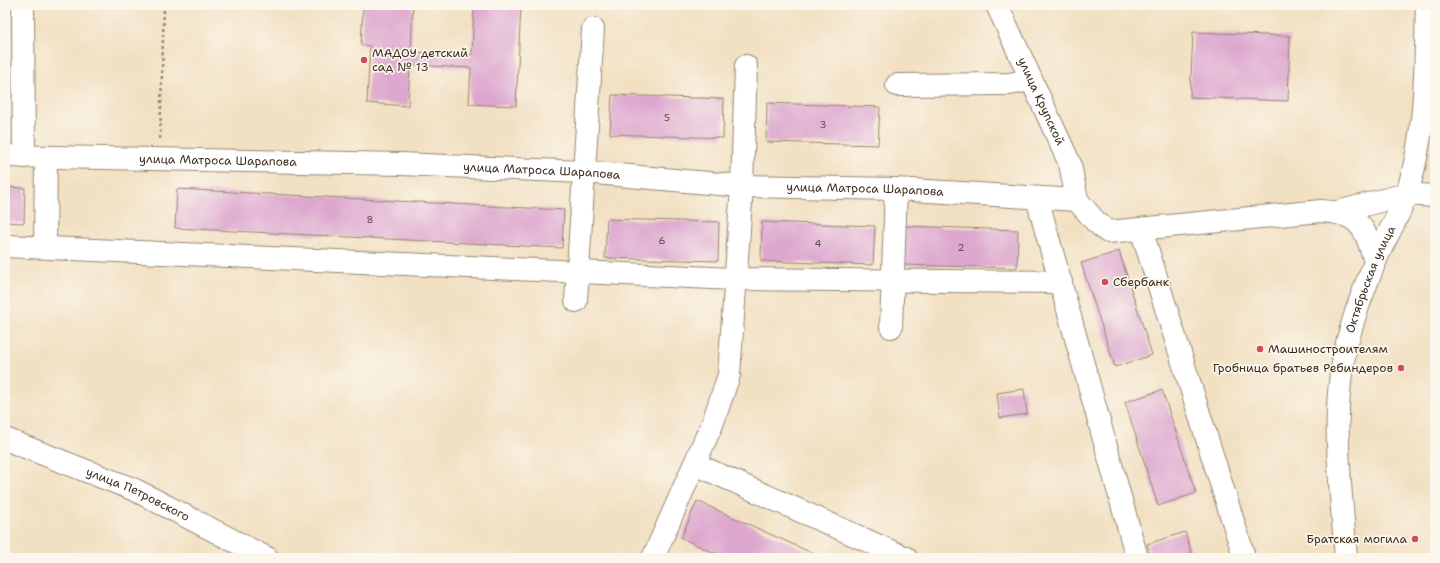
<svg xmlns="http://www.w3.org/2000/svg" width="1440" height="563" font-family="'Shantell Sans',sans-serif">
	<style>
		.building { fill: #dda7cf }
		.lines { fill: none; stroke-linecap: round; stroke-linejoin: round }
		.minor-casing { stroke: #968570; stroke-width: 24 }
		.path { stroke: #968570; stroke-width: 2.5; stroke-dasharray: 3 3; stroke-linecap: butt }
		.minor { stroke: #fff; stroke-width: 22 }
		.poi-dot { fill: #d1495b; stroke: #fbf7ec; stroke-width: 1.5 }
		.labels { text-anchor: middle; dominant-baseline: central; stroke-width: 3.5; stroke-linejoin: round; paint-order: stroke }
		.number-label { font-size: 10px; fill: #64494a }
		.poi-label { font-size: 12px; fill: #3b2a1e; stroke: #fbf7ec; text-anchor: start }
		.street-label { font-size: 12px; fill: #3b2a1e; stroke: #fbf7ec }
	</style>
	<rect width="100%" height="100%" fill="#fbf7ec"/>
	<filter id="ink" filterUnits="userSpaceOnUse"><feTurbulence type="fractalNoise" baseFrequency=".025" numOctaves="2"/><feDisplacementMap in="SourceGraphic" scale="8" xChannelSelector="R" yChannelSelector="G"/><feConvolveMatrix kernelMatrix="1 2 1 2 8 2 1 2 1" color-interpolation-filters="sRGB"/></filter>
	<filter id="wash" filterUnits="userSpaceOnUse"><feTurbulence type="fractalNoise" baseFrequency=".012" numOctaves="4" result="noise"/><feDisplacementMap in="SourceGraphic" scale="16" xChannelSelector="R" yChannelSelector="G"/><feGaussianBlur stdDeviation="0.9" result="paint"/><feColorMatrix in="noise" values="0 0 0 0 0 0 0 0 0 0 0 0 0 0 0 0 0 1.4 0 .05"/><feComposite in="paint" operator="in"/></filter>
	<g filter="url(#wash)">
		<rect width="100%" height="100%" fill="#f2e0c2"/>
		<g id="blocks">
			<path class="building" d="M372 5H413L411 52 472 55 474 5H521L516 106 469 104 471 68 410 65 408 106 367 103 370 46 361 45 363 6Z
				M1193 32 1290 36 1288 101 1190 97Z
				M612 95 724 99 723 138 610 134Z
				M767 103 880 107 878 145 766 142Z
				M5 187 25 188 24 223 5 222Z
				M177 189 564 210 562 248 175 228Z
				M607 219 719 222 718 261 605 258Z
				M762 222 875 226 873 265 761 261Z
				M905 226 1018 230 1017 268 904 265Z
				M1119 251 1152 355 1115 367 1081 263Z
				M1024 389 1027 414 1000 418 997 393Z
				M1162 390 1196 493 1158 506 1125 402Z
				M697 501 823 558H725L681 538Z
				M1185 532 1193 558H1151L1147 544Z"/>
		</g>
	</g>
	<g filter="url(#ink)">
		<use href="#blocks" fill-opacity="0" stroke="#968570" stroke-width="1"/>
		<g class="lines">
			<defs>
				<g id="minor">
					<path d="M23 5 24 157"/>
					<path id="s1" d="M997 5 1070 164 1077 200 1095 221 1108 232 1321 211C1360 213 1365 227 1375 262"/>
					<path d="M897 85 1009 84 1031 80"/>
					<path id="s2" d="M5 156 402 164 584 172 742 186 896 189 1077 200"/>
					<path d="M1037 198 1137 558"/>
					<path d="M1338 212 1406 194 1435 196"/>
					<path d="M1141 229 1243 553"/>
					<path d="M5 246 734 279 1061 282"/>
					<path d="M45 247 46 157"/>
					<path d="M576 301 593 29"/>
					<path d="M891 327 896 189"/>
					<path id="s3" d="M5 439 135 490 267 558"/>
					<path d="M695 464 906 558"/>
					<path d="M653 558 713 422 729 375 742 186 746 66"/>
					<path id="s4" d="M1346 558C1341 486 1329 410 1348 339 1355 313 1365 286 1375 262 1384 239 1399 217 1407 193 1427 131 1425 69 1427 5"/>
				</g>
			</defs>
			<use href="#minor" class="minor-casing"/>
			<path class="path" d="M160 139 164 5"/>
			<use href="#minor" class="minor"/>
		</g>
	</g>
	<g class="poi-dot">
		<circle cx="364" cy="60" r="4"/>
		<circle cx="1105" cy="282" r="4"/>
		<circle cx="1260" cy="349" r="4"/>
		<circle cx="1401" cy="368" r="4"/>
		<circle cx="1415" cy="539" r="4"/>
	</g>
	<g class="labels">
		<g class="number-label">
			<text x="667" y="117">5</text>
			<text x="823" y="124">3</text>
			<text x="370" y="219">8</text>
			<text x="662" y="240">6</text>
			<text x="818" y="243">4</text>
			<text x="961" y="247">2</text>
		</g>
		<g class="poi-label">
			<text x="372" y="53">МАДОУ детский<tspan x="372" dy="14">сад № 13</tspan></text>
			<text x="1113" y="282">Сбербанк</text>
			<text x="1268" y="349">Машиностроителям</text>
			<text x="1393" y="368" text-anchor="end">Гробница братьев Ребиндеров</text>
			<text x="1407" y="539" text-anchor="end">Братская могила</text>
		</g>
		<g class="street-label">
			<text stroke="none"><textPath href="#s1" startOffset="106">улица Крупской</textPath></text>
			<text stroke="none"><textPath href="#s2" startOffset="213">улица Матроса Шарапова</textPath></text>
			<text stroke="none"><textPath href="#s2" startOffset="537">улица Матроса Шарапова</textPath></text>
			<text stroke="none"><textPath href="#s2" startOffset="861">улица Матроса Шарапова</textPath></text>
			<text stroke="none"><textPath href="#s4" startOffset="284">Октябрьская улица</textPath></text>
			<text stroke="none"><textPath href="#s3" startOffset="144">улица Петровского</textPath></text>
		</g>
	</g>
	<rect width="1440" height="563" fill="none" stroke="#fbf7ec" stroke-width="20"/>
</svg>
